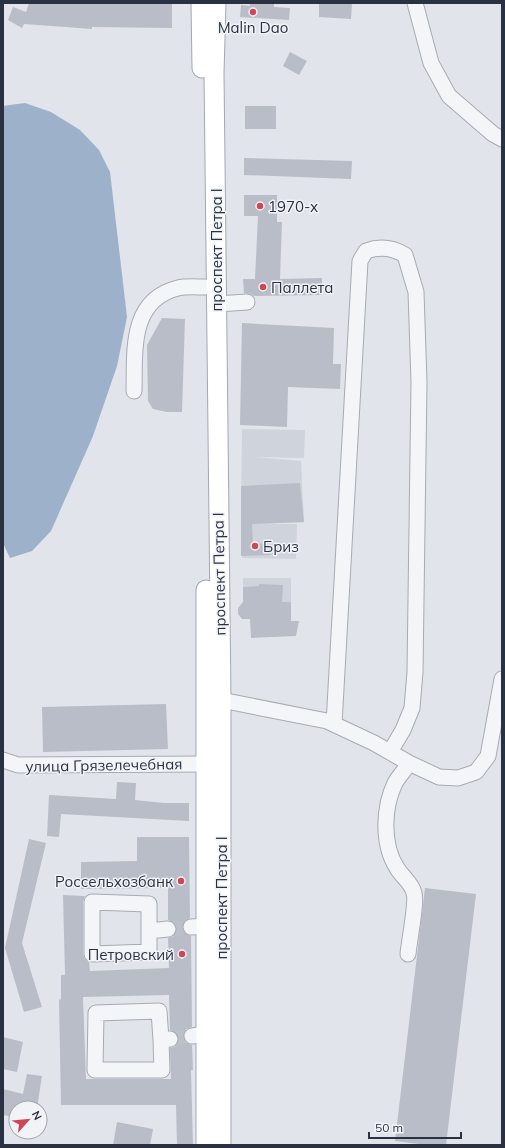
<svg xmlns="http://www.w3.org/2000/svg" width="505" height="1148" font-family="Mulish,sans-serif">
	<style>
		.built { fill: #cfd3dc }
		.water { fill: #9db1ca }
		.building { fill: #b9bdc7; fill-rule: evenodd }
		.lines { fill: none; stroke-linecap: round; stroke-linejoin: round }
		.minor-tunnel { stroke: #bcc0c8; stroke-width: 15; stroke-dasharray: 15 8; stroke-linecap: butt }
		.minor-casing { stroke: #a6abb4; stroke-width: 17 }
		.major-casing { stroke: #a1a8b6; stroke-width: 21 }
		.minor { stroke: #f4f5f8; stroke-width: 15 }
		.major { stroke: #fff; stroke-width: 19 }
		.poi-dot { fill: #ce4758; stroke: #f1f3f7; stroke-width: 1.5 }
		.labels { text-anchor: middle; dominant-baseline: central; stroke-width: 3; stroke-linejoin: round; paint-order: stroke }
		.poi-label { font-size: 15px; fill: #2a3242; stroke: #f1f3f7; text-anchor: start }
		.street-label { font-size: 15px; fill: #2a3242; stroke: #f1f3f7 }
	</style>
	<rect width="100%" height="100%" fill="#e1e4ea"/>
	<path class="built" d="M242 429 305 430 304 458 254 457 301 461 304 522 255 524H297L296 559 242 558 241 525Z
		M243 578H291V602H243Z"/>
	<path class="water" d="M25 103 51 112 80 130 99 150 110 172 127 317 117 366 93 436 51 531 32 551 10 558 3 543V106Z"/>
	<path class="building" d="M29 3H172V28L92 27V29L24 24 22 28 8 20 13 7 26 12Z
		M250 3H274V7L290 8 289 20 240 17 241 5 250 6Z
		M319 3H352L351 19 319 17Z
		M290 52 307 61 299 75 283 66Z
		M245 106H276V129H245Z
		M244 158 352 161 351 179 244 175Z
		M244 195H277V222H282L280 279 322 278V295L254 296 251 294 244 293 243 279H255L258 216H244Z
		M162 318 185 319 182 412H167L153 409 148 401 147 345Z
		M242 323 334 328 333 364H341L340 389 288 387 287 427 240 425Z
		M300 483 304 522 252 524 253 544 270 543 271 555 241 556V486Z
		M259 584 283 585 282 602H291V621H299L296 636 251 638 250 619H242L238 614V608L243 602V587L259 586Z
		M166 704 168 749 43 752 42 707Z
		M117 782 136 783 135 800 164 803H189V821L61 814 59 837 47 836 49 795 116 799Z
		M137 837H189L190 918 186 920 182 927 184 932 191 936 192 1027 186 1029 183 1037 185 1042 192 1045 193 1070H191L193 1145H177L176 1105H61L59 1000 61 999V975H65L63 895 85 896 83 902V954L85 959 89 962 90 971 169 968 168 938 174 936 177 928 175 923 168 920V888L81 889V862L137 861ZM169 995 170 1030 177 1033 179 1038 176 1046 170 1048 171 1079H86L83 997Z
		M29 839 46 843 22 943 42 1007 24 1012 5 948Z
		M425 888 476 894 446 1145H427L395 1141Z
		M3 1037 23 1042 17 1072 3 1069Z
		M27 1074 42 1076 37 1108H15L13 1117 3 1115V1089L23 1094Z
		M117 1122 153 1129 150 1145H113Z"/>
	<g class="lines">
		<path class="minor-tunnel" d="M168 929 191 927
			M170 1039 192 1036"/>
		<defs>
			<path id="minor" d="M415 3 431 63 449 96 493 134 502 139
				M217 304 247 302
				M134 391C135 352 129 300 178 288 186 286 197 287 205 287
				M221 700 327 721 374 743 409 763 439 777 458 778 476 772 488 756 502 679
				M334 724 360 261 366 251C380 246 392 247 405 255L416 292 419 382 415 672 412 708 403 730 390 752
				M3 760 18 765 206 764
				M191 927 206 926
				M149 931V904L92 902V954L149 952V931L168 929
				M408 954C409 942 417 902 414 893 412 883 402 877 397 868 382 845 383 808 395 783 399 776 405 770 409 763
				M192 1036 206 1034
				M161 1040 159 1011 96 1013 95 1070H162L161 1040 170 1039"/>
			<path id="major" d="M201 3 202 68
				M216 3 214 73 221 700V1145
				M206 1145V590"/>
		</defs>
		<use href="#minor" class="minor-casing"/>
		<use href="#major" class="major-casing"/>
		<use href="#minor" class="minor"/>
		<use href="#major" class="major"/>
	</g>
	<g class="poi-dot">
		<circle cx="253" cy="12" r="4"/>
		<circle cx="260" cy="206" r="4"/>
		<circle cx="263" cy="287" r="4"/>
		<circle cx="255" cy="546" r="4"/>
		<circle cx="181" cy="881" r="4"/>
		<circle cx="182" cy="954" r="4"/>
	</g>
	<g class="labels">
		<g class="poi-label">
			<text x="253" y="27" text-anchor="middle">Malin Dao</text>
			<text x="268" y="206">1970-х</text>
			<text x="271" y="287">Паллета</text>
			<text x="263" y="546">Бриз</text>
			<text x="173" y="881" text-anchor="end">Россельхозбанк</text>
			<text x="174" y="954" text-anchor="end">Петровский</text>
		</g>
		<g class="street-label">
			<text transform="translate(216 250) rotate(-90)">проспект Петра I</text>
			<text transform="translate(219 574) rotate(-91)">проспект Петра I</text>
			<text transform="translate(104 765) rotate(-1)">улица Грязелечебная</text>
			<text transform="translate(221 898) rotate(-90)">проспект Петра I</text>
		</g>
	</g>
	<rect width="505" height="1148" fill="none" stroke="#2a3242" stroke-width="8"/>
	<g transform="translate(28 1120) rotate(63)"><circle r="19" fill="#f1f3f7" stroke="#a1a6af"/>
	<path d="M0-3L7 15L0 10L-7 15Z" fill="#ce4758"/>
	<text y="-6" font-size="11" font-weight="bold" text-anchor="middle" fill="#2a3242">N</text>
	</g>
	<path d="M369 1132v6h92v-6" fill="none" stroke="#2a3242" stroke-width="2"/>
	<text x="375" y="1132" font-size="12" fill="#2a3242" stroke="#f1f3f7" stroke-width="3" paint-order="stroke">50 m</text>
</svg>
